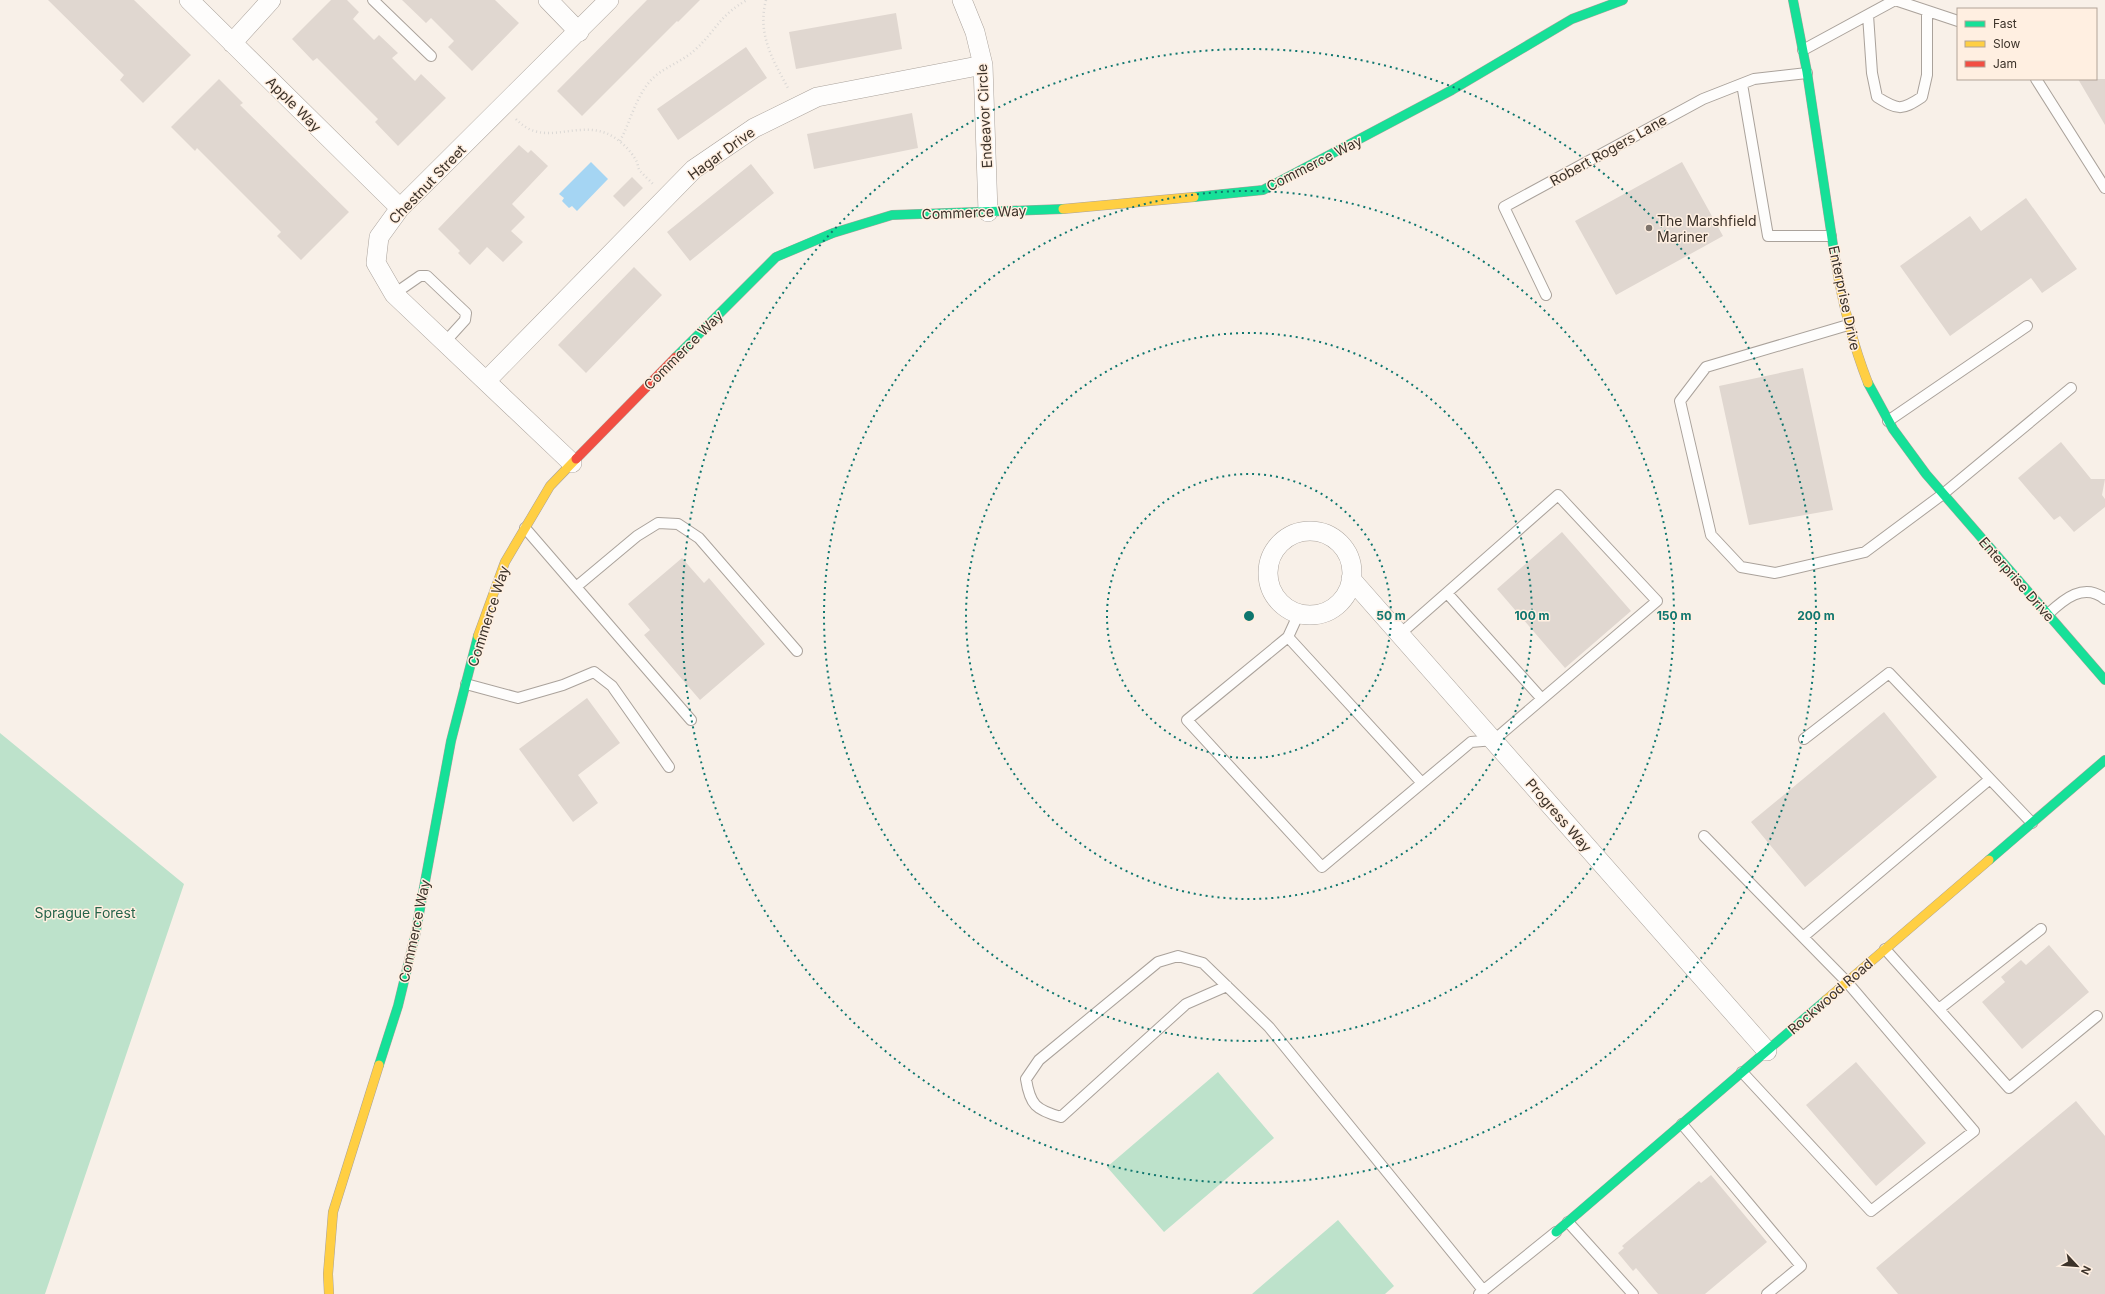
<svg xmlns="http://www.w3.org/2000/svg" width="2105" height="1294" font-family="Inter,sans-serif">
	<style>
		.green { fill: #bde2cb }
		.water { fill: #a5d5f3 }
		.building { fill: #e0d7d0 }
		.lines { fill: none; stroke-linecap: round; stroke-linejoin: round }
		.lane-casing { stroke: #aaa29b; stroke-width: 12 }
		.street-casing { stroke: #aaa29b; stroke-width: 20 }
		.fast-casing { stroke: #aaa29b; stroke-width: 10 }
		.slow-casing { stroke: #aaa29b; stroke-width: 10 }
		.jam-casing { stroke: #aaa29b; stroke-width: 10 }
		.path { stroke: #dbd8d5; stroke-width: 2.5; stroke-dasharray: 1 3; stroke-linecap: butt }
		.lane { stroke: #fefdfc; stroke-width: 10 }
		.street { stroke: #fefdfc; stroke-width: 19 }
		.fast { stroke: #16e098; stroke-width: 9 }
		.slow { stroke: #ffcf43; stroke-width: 9 }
		.jam { stroke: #f24e42; stroke-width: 9 }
		.ring { fill: none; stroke: #0f766e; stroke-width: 2; stroke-dasharray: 2 4 }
		.poi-dot { fill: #7e746c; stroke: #ffefe1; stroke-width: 1.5 }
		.labels { text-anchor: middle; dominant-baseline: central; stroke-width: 3; stroke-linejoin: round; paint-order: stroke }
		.street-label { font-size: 14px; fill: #3c3229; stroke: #ffefe1 }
		.poi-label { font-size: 14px; fill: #3c3229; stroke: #ffefe1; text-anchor: start }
		.park-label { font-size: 14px; fill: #26644b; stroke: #ffefe1 }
		.centre { fill: #0f766e; stroke: #ffefe1; stroke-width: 2 }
		.ring-label { font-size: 12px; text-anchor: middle; font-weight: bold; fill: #0f766e; stroke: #ffefe1; stroke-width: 3; stroke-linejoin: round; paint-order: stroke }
	</style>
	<rect width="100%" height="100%" fill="#f8f0e8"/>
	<path class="green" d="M0 733 184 884 45 1294H0Z
		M1218 1072 1274 1138 1164 1232 1107 1167Z
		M1338 1220 1394 1286 1385 1294H1252Z"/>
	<path class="water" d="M591 162 608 179 577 211 572 206 569 208 562 201 564 198 559 194Z"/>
	<path class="building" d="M48 0H134L191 55 143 103 120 80 124 75Z
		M331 0H347L359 12 353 19 374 40 379 35 398 53 392 58 415 81 421 74 446 98 398 146 375 122 378 119 317 58 313 61 292 39Z
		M402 0H495L519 23 472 71 448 47 454 41 431 18 426 23Z
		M647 0H700L678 22 677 21 582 116 557 91Z
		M896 13 902 49 796 69 789 32Z
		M746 47 767 78 678 140 657 109Z
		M219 79 243 103 240 105 349 212 301 260 277 236 281 232 197 148 195 151 171 127Z
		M2078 79H2105V125Z
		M912 113 918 148 814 169 807 134Z
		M519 145 528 153 531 150 548 166 512 204 525 217 511 231 523 242 503 262 487 247 470 265 458 253 460 251 438 229Z
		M1682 162 1723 236 1616 295 1575 221Z
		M751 164 774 193 690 261 667 232Z
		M632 177 643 188 624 207 613 196Z
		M2026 198 2077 269 2042 293 2031 278 1950 336 1900 266 1970 216 1981 231Z
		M634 267 662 295 586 373 558 345Z
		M1803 368 1833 510 1749 525 1719 386Z
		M2061 442 2091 479H2105L2102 495 2105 499V507L2074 532 2060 516 2054 520 2018 478Z
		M1562 532 1631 611 1565 668 1497 589Z
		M682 558 704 583 709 578 765 644 700 700 644 635 650 630 628 604Z
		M587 698 620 743 578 775 598 803 573 822 519 749Z
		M1884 712 1937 777 1805 887 1751 822Z
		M2049 945 2089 992 2022 1049 1982 1002 2005 982 2001 977 2021 960 2026 965Z
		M1856 1062 1926 1143 1876 1186 1806 1105Z
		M2076 1101 2105 1136V1294H1898L1876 1268Z
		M1711 1175 1767 1242 1705 1294H1658L1636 1268 1633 1271 1618 1253 1624 1248 1622 1246 1699 1181 1701 1183Z"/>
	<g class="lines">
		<defs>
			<path id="lane" d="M373 0 431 56
				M1868 15 1872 73 1877 97C1898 110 1901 111 1922 97L1927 75V11
				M1803 50 1895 0 1958 21
				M2036 79 2105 188
				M1742 84 1768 236H1831
				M394 294 420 276H427L466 313 465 320 445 342
				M1546 295 1504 207 1703 99 1754 79 1807 73
				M1848 325 1706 367 1680 401 1711 535 1741 567 1775 573 1865 552 1943 494 2071 388
				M1888 421 2027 326
				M525 528 691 720
				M576 587 637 536 658 523 678 524 699 538 797 651
				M1447 593 1542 699
				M1299 613 1288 637 1187 720 1322 867 1471 742 1494 740 1657 601 1558 495 1400 634
				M2048 614C2064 599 2084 582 2105 599
				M1288 637 1422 783
				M466 684 518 698 563 685 594 672 612 686 669 767
				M1804 739 1889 673 2032 823
				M1704 836 1847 982 1974 1131 1871 1211 1742 1072
				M1803 937 1990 779
				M1885 949 2009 1088 2097 1016
				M1227 986 1186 1004 1061 1117C1036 1110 1030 1105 1026 1079L1039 1060 1158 962 1178 956 1203 963 1269 1027 1483 1290
				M1939 1009 2041 929
				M1682 1124 1801 1266 1767 1294
				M1568 1222 1633 1294
				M1479 1294 1556 1232"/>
			<path id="street" d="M189 0 400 208
				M548 0 579 32
				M962 0 975 32 983 65 988 212
				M232 43 271 0
				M486 381 694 169 754 128 817 97 983 65
				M572 463 394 294 376 263 379 237 400 208 609 0
				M1268 573a42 42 0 1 1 84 0a42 42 0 1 1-84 0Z
				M1351 579 1767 1051"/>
			<path id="fast" d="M1793 0 1807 72 1835 258
				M1194 197 1263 190 1452 90 1572 19 1623 0
				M676 357 776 257 833 233 892 215 1063 209
				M1868 383 1893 429 1926 474 2105 680
				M1989 860 2105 760
				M379 1065 398 1006 415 936 451 741 478 636
				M1556 1232 1826 1000"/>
			<path id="slow" d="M1063 209 1194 197
				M1835 258C1842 301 1852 342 1868 383
				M478 636 505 562 550 486 576 459
				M1826 1000 1989 860
				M329 1294 328 1274 333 1212 379 1065"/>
			<path id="jam" d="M576 459 676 357"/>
		</defs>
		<use href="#lane" class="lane-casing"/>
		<use href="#street" class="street-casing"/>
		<use href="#fast" class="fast-casing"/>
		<use href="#slow" class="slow-casing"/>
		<use href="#jam" class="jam-casing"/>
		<path class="path" d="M766 0C757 35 773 60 789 90
			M516 119C543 148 573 121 606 133 618 138 631 150 637 162 638 165 638 168 640 171 644 175 649 180 653 184
			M620 141C632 119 637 89 659 73 672 64 686 59 697 48 717 29 720 15 747 0"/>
		<use href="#lane" class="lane"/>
		<use href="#street" class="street"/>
		<use href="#fast" class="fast"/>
		<use href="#slow" class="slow"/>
		<use href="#jam" class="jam"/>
	</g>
	<g class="ring">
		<circle cx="1249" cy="616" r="142"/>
		<circle cx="1249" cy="616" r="283"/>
		<circle cx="1249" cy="616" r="425"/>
		<circle cx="1249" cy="616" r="567"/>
	</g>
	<circle class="poi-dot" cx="1649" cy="228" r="4"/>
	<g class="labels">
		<g class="street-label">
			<text transform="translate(294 104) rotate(45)">Apple Way</text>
			<text transform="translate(984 116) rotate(-93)">Endeavor Circle</text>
			<text transform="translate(1608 150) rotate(-29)">Robert Rogers Lane</text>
			<text transform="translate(721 153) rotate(-36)">Hagar Drive</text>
			<text transform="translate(1314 163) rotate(-27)">Commerce Way</text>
			<text transform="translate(427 184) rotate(-46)">Chestnut Street</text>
			<text transform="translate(974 212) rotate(-2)">Commerce Way</text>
			<text transform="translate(1845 298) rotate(78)">Enterprise Drive</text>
			<text transform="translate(683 350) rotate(-45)">Commerce Way</text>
			<text transform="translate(2017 579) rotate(49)">Enterprise Drive</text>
			<text transform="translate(488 616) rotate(-72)">Commerce Way</text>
			<text transform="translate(1559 815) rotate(49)">Progress Way</text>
			<text transform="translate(414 931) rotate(-78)">Commerce Way</text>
			<text transform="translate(1830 996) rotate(-41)">Rockwood Road</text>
		</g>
		<g class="poi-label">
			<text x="1657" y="220">The Marshfield<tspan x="1657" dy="16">Mariner</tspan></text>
		</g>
		<g class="park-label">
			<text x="85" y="912">Sprague Forest</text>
		</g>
	</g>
	<circle cx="1249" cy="616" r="6" class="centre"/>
	<g class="ring-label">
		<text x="1391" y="620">50 m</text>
		<text x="1532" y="620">100 m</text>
		<text x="1674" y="620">150 m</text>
		<text x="1816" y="620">200 m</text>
	</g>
	<rect x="1957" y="8" width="140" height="72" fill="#ffefe1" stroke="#b1a397"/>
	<rect x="1965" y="21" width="20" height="6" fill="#16e098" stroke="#b1a397"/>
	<text x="1993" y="28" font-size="12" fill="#3c3229">Fast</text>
	<rect x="1965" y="41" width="20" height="6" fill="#ffcf43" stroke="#b1a397"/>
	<text x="1993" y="48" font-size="12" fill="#3c3229">Slow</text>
	<rect x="1965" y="61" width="20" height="6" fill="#f24e42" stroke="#b1a397"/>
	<text x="1993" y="68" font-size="12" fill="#3c3229">Jam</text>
	<g transform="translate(2077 1266) rotate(116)" stroke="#ffefe1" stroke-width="3" paint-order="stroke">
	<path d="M0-3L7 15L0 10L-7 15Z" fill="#3c3229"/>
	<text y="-6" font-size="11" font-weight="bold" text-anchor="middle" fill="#3c3229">N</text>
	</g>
</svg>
